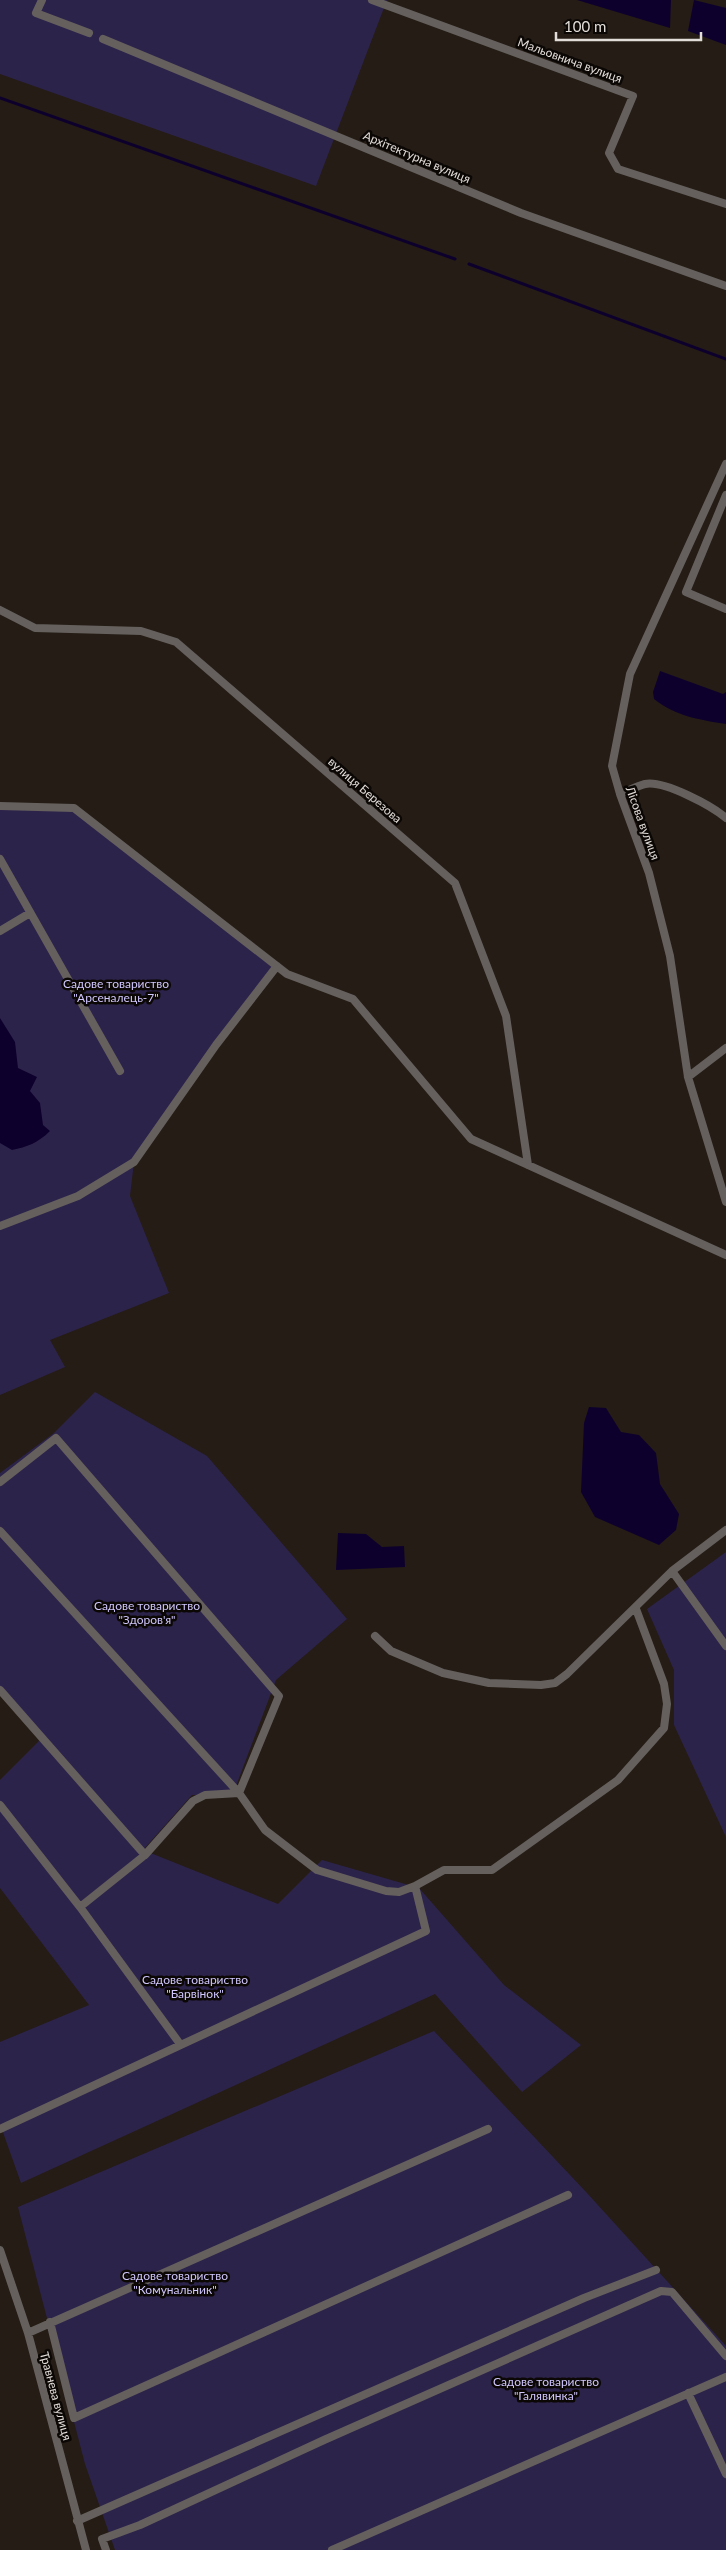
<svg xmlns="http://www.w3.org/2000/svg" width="726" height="2550" font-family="Lato,sans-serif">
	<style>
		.green { fill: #2c234b }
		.water { fill: #0e002d }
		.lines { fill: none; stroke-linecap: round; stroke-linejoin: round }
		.stream { stroke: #0e002d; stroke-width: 3 }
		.street { stroke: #65605d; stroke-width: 8 }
		.labels { text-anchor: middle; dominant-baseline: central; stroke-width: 5; stroke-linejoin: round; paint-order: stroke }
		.street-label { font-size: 12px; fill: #e3ddd9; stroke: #0b0705 }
		.park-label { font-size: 12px; fill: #d0c7fd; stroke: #0b0705 }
	</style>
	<rect width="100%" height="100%" fill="#241c15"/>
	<path class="green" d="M0 0H387L316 186 0 74Z
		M0 804 74 808 277 966 134 1162 130 1196 169 1293 50 1340 65 1367 0 1395Z
		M95 1392 207 1456 347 1619 276 1680 233 1794 192 1795 143 1850 278 1904 322 1860 419 1888 504 1985 581 2045 522 2092 435 1994 21 2183 0 2124V2042L89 2005 0 1888V1780L42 1738 0 1693V1473L54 1433Z
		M726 1552V1837L674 1725V1670L647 1609Z
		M434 2031 587 2193 726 2346V2550H115L85 2464 18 2207Z"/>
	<path class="water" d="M577 0H671L670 28Z
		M694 0 726 8V45L688 31Z
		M660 671 723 694 726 692V724C700 720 675 716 654 699L653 692Z
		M0 1018 15 1042 18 1068 37 1077 30 1091 40 1103 43 1125 50 1131C38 1143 27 1147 12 1150L0 1143Z
		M589 1407 606 1408 621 1432 639 1435 656 1453 660 1484 679 1514 676 1530 659 1545 595 1517 581 1492 584 1423Z
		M338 1533 366 1534 382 1547 404 1546 405 1567 336 1570Z"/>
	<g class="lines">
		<path class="stream" d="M0 98 455 259
			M469 264 726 359"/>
		<path class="street" d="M42 0 36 13 89 33
			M372 0 633 96 609 153 618 169 726 204
			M103 39 521 213 726 286
			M726 464 630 674 612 766 620 794 649 873 670 956 688 1077 726 1202
			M726 495 686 592 726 609
			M0 610 35 628 141 631 176 642 455 883 506 1016 528 1165
			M620 794C628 791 637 786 645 784 664 780 712 806 726 818
			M0 806 74 808 287 974 353 999 471 1139 726 1255
			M0 859 120 1071
			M0 931 30 913
			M688 1077 726 1048
			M0 1226 78 1196 134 1162 216 1045 277 966
			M0 1482 56 1438 279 1696 239 1793
			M0 1531 239 1793 265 1830 317 1870 386 1891 399 1892 415 1886
			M672 1571 726 1646
			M375 1636 391 1651 443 1673 489 1683 541 1685 555 1683 567 1674 672 1571 726 1530
			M0 1690 145 1855 80 1907 180 2044
			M0 1805 80 1907
			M145 1855 193 1801 205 1795 239 1793
			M0 2129 426 1931 415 1886 444 1870H492L618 1780 664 1728 667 1704 664 1684 636 1609
			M0 2250 28 2333 86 2550
			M50 2322 74 2418 568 2195
			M28 2333 488 2129
			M688 2393 726 2474
			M77 2521 584 2298 656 2270
			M106 2550 102 2539 140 2525 324 2440 661 2291 672 2292 726 2356
			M332 2550 726 2377"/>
	</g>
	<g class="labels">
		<g class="street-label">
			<text transform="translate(570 60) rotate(20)">Мальовнича вулиця</text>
			<text transform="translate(417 157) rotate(23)">Архітектурна вулиця</text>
			<text transform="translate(365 790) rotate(41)">вулиця Березова</text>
			<text transform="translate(643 823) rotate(70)">Лісова вулиця</text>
			<text transform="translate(56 2396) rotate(75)">Травнева вулиця</text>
		</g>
		<g class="park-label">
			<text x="116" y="983">Садове товариство<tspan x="116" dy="14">"Арсеналець-7"</tspan></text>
			<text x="147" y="1605">Садове товариство<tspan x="147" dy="14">"Здоров'я"</tspan></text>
			<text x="195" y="1979">Садове товариство<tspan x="195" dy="14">"Барвінок"</tspan></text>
			<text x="175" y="2275">Садове товариство<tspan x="175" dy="14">"Комунальник"</tspan></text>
			<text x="546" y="2381">Садове товариство<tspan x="546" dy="14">"Галявинка"</tspan></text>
		</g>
	</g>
	<path d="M556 32v8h145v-8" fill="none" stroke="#e3ddd9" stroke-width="2.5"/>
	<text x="564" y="32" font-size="15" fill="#e3ddd9" stroke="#0b0705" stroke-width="4" paint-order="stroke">100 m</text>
</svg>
